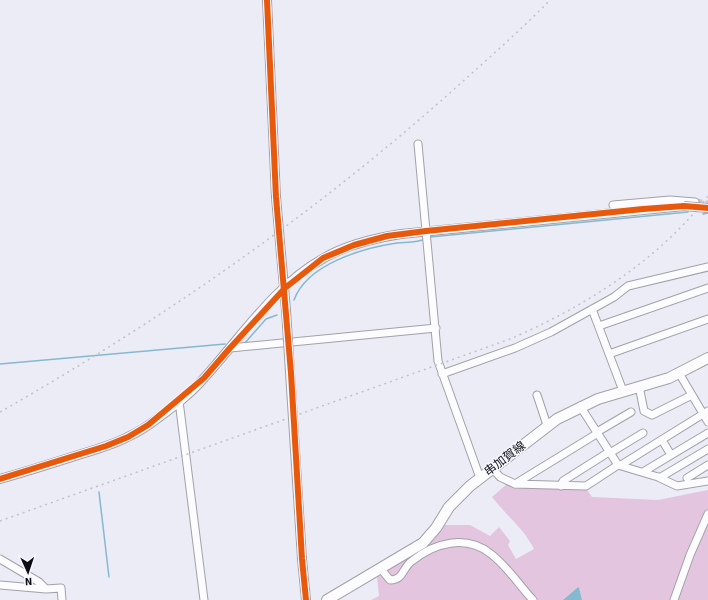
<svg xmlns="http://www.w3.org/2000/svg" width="708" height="600" font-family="'Source Sans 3','Noto Sans JP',sans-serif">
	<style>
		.forest { fill: #e3c5df }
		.water { fill: #85b9cf }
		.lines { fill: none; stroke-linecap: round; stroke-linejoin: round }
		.stream { stroke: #85b9cf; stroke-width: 1.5 }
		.minor-tunnel { stroke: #cacad4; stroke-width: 7; stroke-dasharray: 7 3.5; stroke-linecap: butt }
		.minor-casing { stroke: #a1a1a8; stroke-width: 9 }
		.tertiary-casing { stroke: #a1a1a8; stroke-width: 10 }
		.secondary-casing { stroke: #a1a1a8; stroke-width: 12 }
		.minor { stroke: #fcfcfe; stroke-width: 7 }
		.tertiary { stroke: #fcfcfe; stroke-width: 8 }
		.secondary { stroke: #fcfcfe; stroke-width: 10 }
		.rail { stroke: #c0c2c4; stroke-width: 1.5; stroke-dasharray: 2 4; stroke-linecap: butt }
		.tertiary-bridge-casing { stroke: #a1a1a8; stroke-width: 10; stroke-linecap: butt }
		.tertiary-bridge { stroke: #fcfcfe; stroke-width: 8 }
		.cycleway-casing { stroke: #f6f7ff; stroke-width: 8 }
		.cycleway { stroke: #e8590c; stroke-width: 6 }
		.labels { text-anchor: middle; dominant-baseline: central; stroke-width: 3; stroke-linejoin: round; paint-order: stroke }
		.street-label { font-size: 12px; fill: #0c0c12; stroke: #f6f7ff }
	</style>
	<rect width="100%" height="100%" fill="#ebecf6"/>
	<path class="forest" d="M508 483 586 488 592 497 658 500 708 490V600H582L579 587 563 600H371L379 596 377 577 425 546 444 525H470L490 536 499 527 510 541 508 545 516 559 534 549C525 530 505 514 492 497Z"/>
	<path class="water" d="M579 587 582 600H563L577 588Z"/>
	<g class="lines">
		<path class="stream" d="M703 214 708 213
			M430 237 688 212
			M294 300C307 264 363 248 397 243 406 242 417 243 425 239
			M244 344 266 319 277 315
			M0 364 225 344
			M99 492 109 577"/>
		<path class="minor-tunnel" d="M695 202 708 204"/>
		<defs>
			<path id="minor" d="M418 144 438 361 480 478
				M613 205 670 200 695 202
				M592 309 623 391
				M599 326 708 288
				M230 348 436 328
				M609 354 708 319
				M679 373 708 422
				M442 374 515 348 551 332 614 297 628 286 708 267
				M639 386 644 411 652 415 692 395
				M537 395 547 425
				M179 401 204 600
				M580 406 618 465
				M597 432 631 412
				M662 440 671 455
				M610 453 643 433
				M621 465 708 411
				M493 469 500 477 515 484 586 486 618 465 658 477H661L708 449
				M643 472 708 433
				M658 477 677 486 708 481
				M687 478 708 465
				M515 484 598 433
				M561 486 563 481 609 452
				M0 559 39 582 46 589 61 588 62 600
				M381 569 390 580C404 580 402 568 412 561 434 543 466 534 491 554 507 566 519 585 533 600
				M0 585 46 589
				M674 600 690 555 708 514"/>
			<path id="tertiary" d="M267 0 276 197 286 310
				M0 479C25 472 50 464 75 456 101 448 128 440 150 424 169 410 190 395 205 377 242 336 275 285 324 258 348 244 375 238 401 234L684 206
				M302 559 306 600"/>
			<path id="secondary" d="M327 600 423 543 436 528 449 507 470 486 557 419 598 399 669 378 708 358"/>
		</defs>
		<use href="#minor" class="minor-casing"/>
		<use href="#tertiary" class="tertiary-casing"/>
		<use href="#secondary" class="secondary-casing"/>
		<use href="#minor" class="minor"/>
		<use href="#tertiary" class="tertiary"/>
		<use href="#secondary" class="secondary"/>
		<path class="rail" d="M0 412C165 318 320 210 461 83 491 56 522 29 550 0
			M0 521 510 339C584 307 658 261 708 196"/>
		<defs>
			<path id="tertiary-bridge" d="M684 206 708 208
				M286 310 302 559"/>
		</defs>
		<use href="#tertiary-bridge" class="tertiary-bridge-casing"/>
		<use href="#tertiary-bridge" class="tertiary-bridge"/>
		<defs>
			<path id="cycleway" d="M267 0 276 197 291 373 302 559 306 600
				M0 479 106 446 128 437 148 425 204 378 230 348 285 288 323 258 354 245 387 236 426 231 643 209 684 206 708 208"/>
		</defs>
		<use href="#cycleway" class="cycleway-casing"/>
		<use href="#cycleway" class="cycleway"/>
	</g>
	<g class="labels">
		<g class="street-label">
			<text transform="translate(505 459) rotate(-37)">串加賀線</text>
		</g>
	</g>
	<g transform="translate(28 572) rotate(177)" stroke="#f6f7ff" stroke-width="3" paint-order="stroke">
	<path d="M0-3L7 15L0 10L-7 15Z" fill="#0c0c12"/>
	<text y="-6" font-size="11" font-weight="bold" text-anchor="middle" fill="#0c0c12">N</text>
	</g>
</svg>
